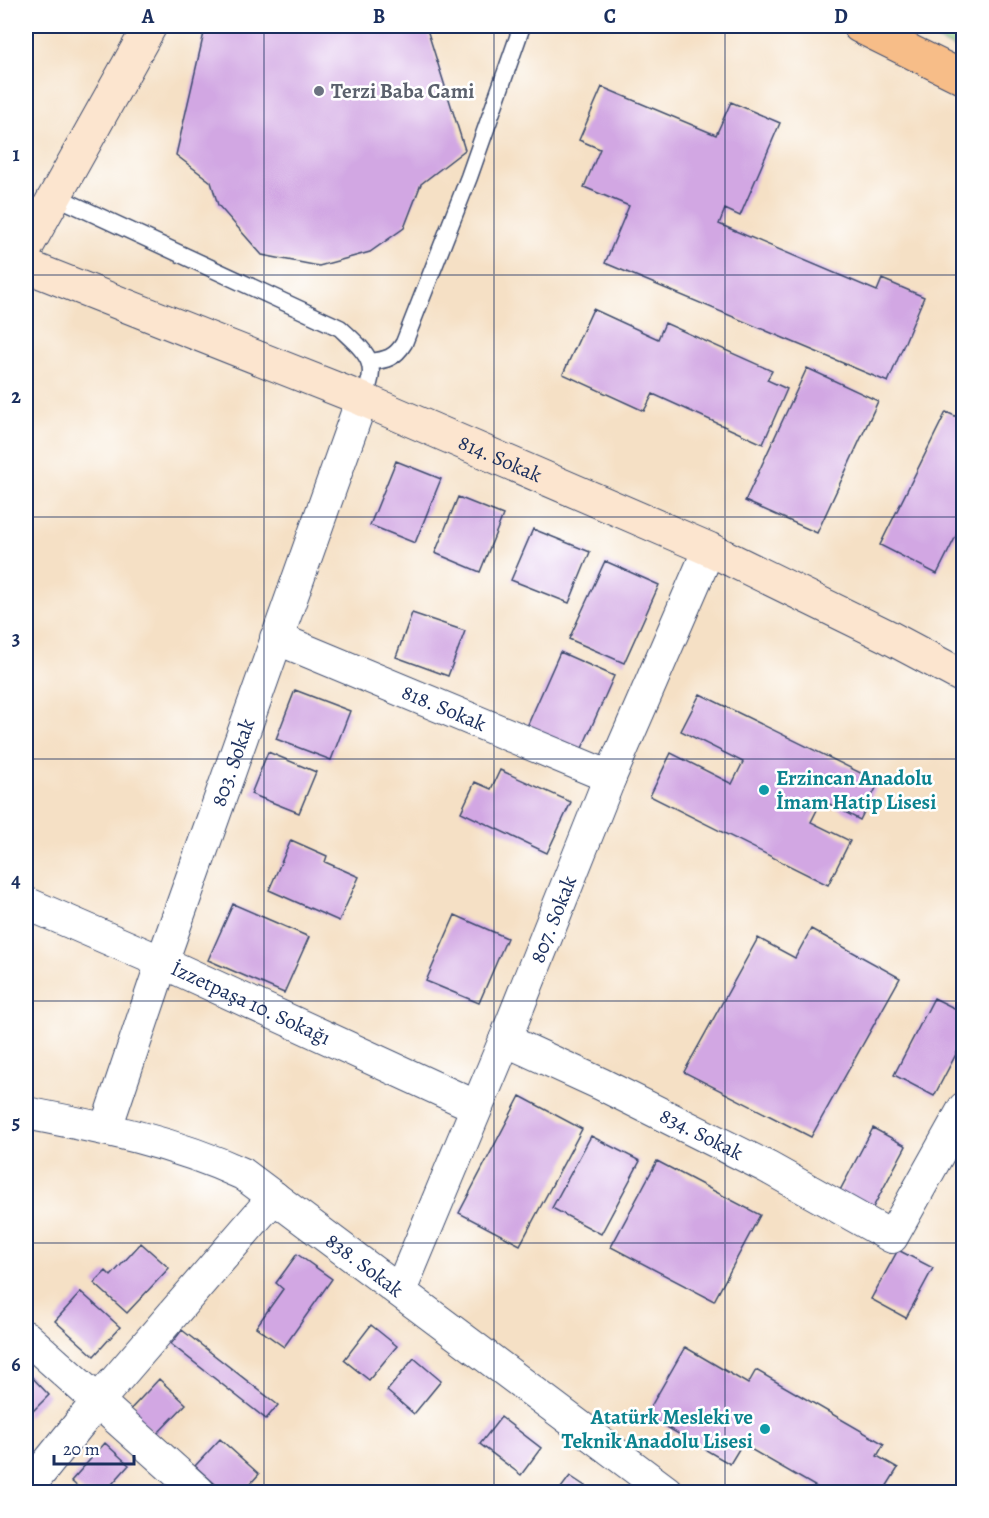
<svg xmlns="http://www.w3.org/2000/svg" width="989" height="1518" font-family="Alegreya,serif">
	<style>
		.green { fill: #96d489; stroke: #588274; stroke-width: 1.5 }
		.building { fill: #d2a7e3 }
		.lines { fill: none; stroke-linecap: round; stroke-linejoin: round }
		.lane-casing { stroke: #3c4a6d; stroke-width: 19 }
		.street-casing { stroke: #3c4a6d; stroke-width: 34 }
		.secondary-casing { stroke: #3c4a6d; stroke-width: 35 }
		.primary-casing { stroke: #3c4a6d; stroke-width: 35 }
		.lane { stroke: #fff; stroke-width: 16 }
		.street { stroke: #fff; stroke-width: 32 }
		.secondary { stroke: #fce5cf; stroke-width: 33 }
		.primary { stroke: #f7bd88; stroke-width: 33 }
		.grid { fill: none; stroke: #1b2f5e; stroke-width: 1.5; stroke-opacity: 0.55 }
		.worship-dot { fill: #6b7280; stroke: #fff; stroke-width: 2 }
		.culture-dot { fill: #0f9aa8; stroke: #fff; stroke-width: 2 }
		.labels { text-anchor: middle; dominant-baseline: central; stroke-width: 5; stroke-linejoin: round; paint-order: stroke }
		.worship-label { font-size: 21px; font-weight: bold; fill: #5b616d; stroke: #fff; text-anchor: start }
		.street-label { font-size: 21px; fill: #1b2f5e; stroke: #fff }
		.culture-label { font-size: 21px; font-weight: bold; fill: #0d838f; stroke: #fff; text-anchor: start }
		.neatline { fill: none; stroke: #1b2f5e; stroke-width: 2 }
		.grid-label { font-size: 20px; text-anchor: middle; font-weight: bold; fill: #1b2f5e }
	</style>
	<rect width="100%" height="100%" fill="#fff"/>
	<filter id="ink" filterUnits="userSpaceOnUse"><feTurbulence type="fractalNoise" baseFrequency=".0167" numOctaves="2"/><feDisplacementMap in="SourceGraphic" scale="12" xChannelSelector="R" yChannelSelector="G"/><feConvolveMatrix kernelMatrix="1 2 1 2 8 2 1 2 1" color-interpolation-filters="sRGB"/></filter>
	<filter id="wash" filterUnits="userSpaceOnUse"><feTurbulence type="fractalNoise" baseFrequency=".008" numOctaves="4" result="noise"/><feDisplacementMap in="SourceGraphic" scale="24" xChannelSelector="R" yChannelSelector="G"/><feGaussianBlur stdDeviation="1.35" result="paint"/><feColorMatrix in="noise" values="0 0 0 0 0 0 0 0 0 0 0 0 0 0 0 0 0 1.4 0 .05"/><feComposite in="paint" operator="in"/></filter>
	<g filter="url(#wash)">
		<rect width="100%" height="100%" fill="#f5e0c5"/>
		<path class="green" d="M909 26H963V52Z"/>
		<g id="blocks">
			<path class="building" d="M224 26H426L465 150 421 184 404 228 370 252 319 266 262 255 218 205 211 182 176 155 204 33Z
				M602 87 716 135 731 102 780 123 740 216 725 209 719 224 877 291 882 279 924 297 888 382 605 263 629 206 584 187 600 149 579 140Z
				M593 309 658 339 665 323 772 371 767 380 787 389 763 444 653 394 644 411 563 374Z
				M807 368 878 401 817 533 745 501Z
				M946 412 964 420V520L937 574 880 545Z
				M396 461 441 479 415 543 370 525Z
				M458 497 503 515 480 572 435 553Z
				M533 529 590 552 569 603 511 580Z
				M605 561 659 585 624 663 569 639Z
				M412 613 465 631 448 676 396 657Z
				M560 652 614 676 579 755 525 731Z
				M295 690 350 711 331 760 276 739Z
				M700 694 879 782 860 820 822 800 811 822 850 841 828 885 650 796 671 753 732 784 743 762 681 731Z
				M268 752 316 772 299 813 251 794Z
				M500 770 571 802 547 853 461 812 475 782 491 789Z
				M291 840 327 856 325 862 359 877 339 921 269 890Z
				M233 904 309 937 284 993 208 960Z
				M455 915 507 938 479 1003 426 981Z
				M811 929 900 978 811 1137 684 1072 758 938 795 958Z
				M934 998 964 1013V1039L934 1096 894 1075Z
				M520 1096 582 1129 520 1245 459 1213Z
				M873 1128 906 1146 870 1213 837 1196Z
				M591 1136 640 1161 601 1234 552 1208Z
				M657 1161 760 1215 714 1301 611 1247Z
				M141 1243 169 1268 127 1313 94 1283 106 1271 111 1276Z
				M898 1250 933 1268 906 1318 871 1299Z
				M297 1254 332 1279 284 1347 256 1327 283 1289 276 1283Z
				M81 1292 120 1327 94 1356 55 1321Z
				M371 1325 397 1346 369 1380 344 1360Z
				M182 1330 278 1405 266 1419 171 1344Z
				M685 1347 748 1384 756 1370 884 1444 877 1456 898 1468 883 1492H825L742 1444 730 1464 646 1415Z
				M414 1358 441 1381 414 1414 387 1391Z
				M28 1373 49 1395 26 1418V1375Z
				M159 1379 186 1404 156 1435 129 1411Z
				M501 1417 541 1448 521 1475 480 1444Z
				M220 1439 259 1474 243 1492H224L195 1466Z
				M105 1443 129 1465 105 1492H84L71 1481Z
				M570 1476 594 1492H558Z"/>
		</g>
	</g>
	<g filter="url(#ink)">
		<use href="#blocks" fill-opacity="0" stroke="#3c4a6d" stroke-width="1.5"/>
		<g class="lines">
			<defs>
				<path id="lane" d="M53 195 340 328C364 351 383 363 362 399
					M370 362C386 360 395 358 404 343L469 177 522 26"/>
				<g id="street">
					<path id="s1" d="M276 638 610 777"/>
					<path id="s2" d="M26 903 162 962 475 1106"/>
					<path id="s3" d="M505 1040 601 1084 767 1167 892 1237 964 1108"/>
					<path id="s4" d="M26 1113C103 1128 171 1141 243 1174L667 1492"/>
					<path id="s5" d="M106 1128 162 962 362 399"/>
					<path id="s6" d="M400 1291 505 1040 610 777 709 549"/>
					<path d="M26 1337 199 1492"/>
					<path d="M26 1490 97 1402 274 1197"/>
				</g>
				<g id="secondary">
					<path d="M26 248 150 26"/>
					<path id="s7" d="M26 266 362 399 709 549 887 636 964 677"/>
				</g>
				<path id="primary" d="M859 26 964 78"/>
			</defs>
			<use href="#lane" class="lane-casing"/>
			<use href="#street" class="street-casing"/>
			<use href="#secondary" class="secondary-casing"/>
			<use href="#primary" class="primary-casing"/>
			<use href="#lane" class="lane"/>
			<use href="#street" class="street"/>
			<use href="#secondary" class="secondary"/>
			<use href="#primary" class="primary"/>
		</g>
	</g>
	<path class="grid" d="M264 26V1492M494 26V1492M725 26V1492M26 275H964M26 517H964M26 759H964M26 1001H964M26 1243H964"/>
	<circle class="worship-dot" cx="319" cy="91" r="6"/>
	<g class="culture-dot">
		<circle cx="764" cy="790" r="6"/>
		<circle cx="765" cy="1429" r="6"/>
	</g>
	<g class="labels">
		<g class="worship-label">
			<text x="331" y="91">Terzi Baba Cami</text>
		</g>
		<g class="street-label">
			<text stroke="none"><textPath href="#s7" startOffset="512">814. Sokak</textPath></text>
			<text stroke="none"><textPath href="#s1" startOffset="182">818. Sokak</textPath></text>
			<text stroke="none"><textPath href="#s5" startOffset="387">803. Sokak</textPath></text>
			<text stroke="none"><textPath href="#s6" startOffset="402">807. Sokak</textPath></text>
			<text stroke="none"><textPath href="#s2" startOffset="246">İzzetpaşa 10. Sokağı</textPath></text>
			<text stroke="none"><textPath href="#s3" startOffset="218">834. Sokak</textPath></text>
			<text stroke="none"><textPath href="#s4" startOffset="378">838. Sokak</textPath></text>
		</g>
		<g class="culture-label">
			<text x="776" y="778">Erzincan Anadolu<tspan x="776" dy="24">İmam Hatip Lisesi</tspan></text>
			<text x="753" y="1417" text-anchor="end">Atatürk Mesleki ve<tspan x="753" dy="24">Teknik Anadolu Lisesi</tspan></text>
		</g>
	</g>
	<rect width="989" height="1518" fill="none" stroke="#fff" stroke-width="66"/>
	<path d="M54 1455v9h80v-9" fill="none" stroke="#1b2f5e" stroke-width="3"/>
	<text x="63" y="1455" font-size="18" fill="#1b2f5e" stroke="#ffffff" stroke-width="4.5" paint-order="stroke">20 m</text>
	<rect x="33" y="33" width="923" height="1452" class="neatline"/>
	<g class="grid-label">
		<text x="148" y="23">A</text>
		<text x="379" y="23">B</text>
		<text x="610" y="23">C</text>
		<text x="841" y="23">D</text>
		<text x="16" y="161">1</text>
		<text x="16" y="403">2</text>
		<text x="16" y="645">3</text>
		<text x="16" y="887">4</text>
		<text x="16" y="1129">5</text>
		<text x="16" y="1371">6</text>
	</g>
</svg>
